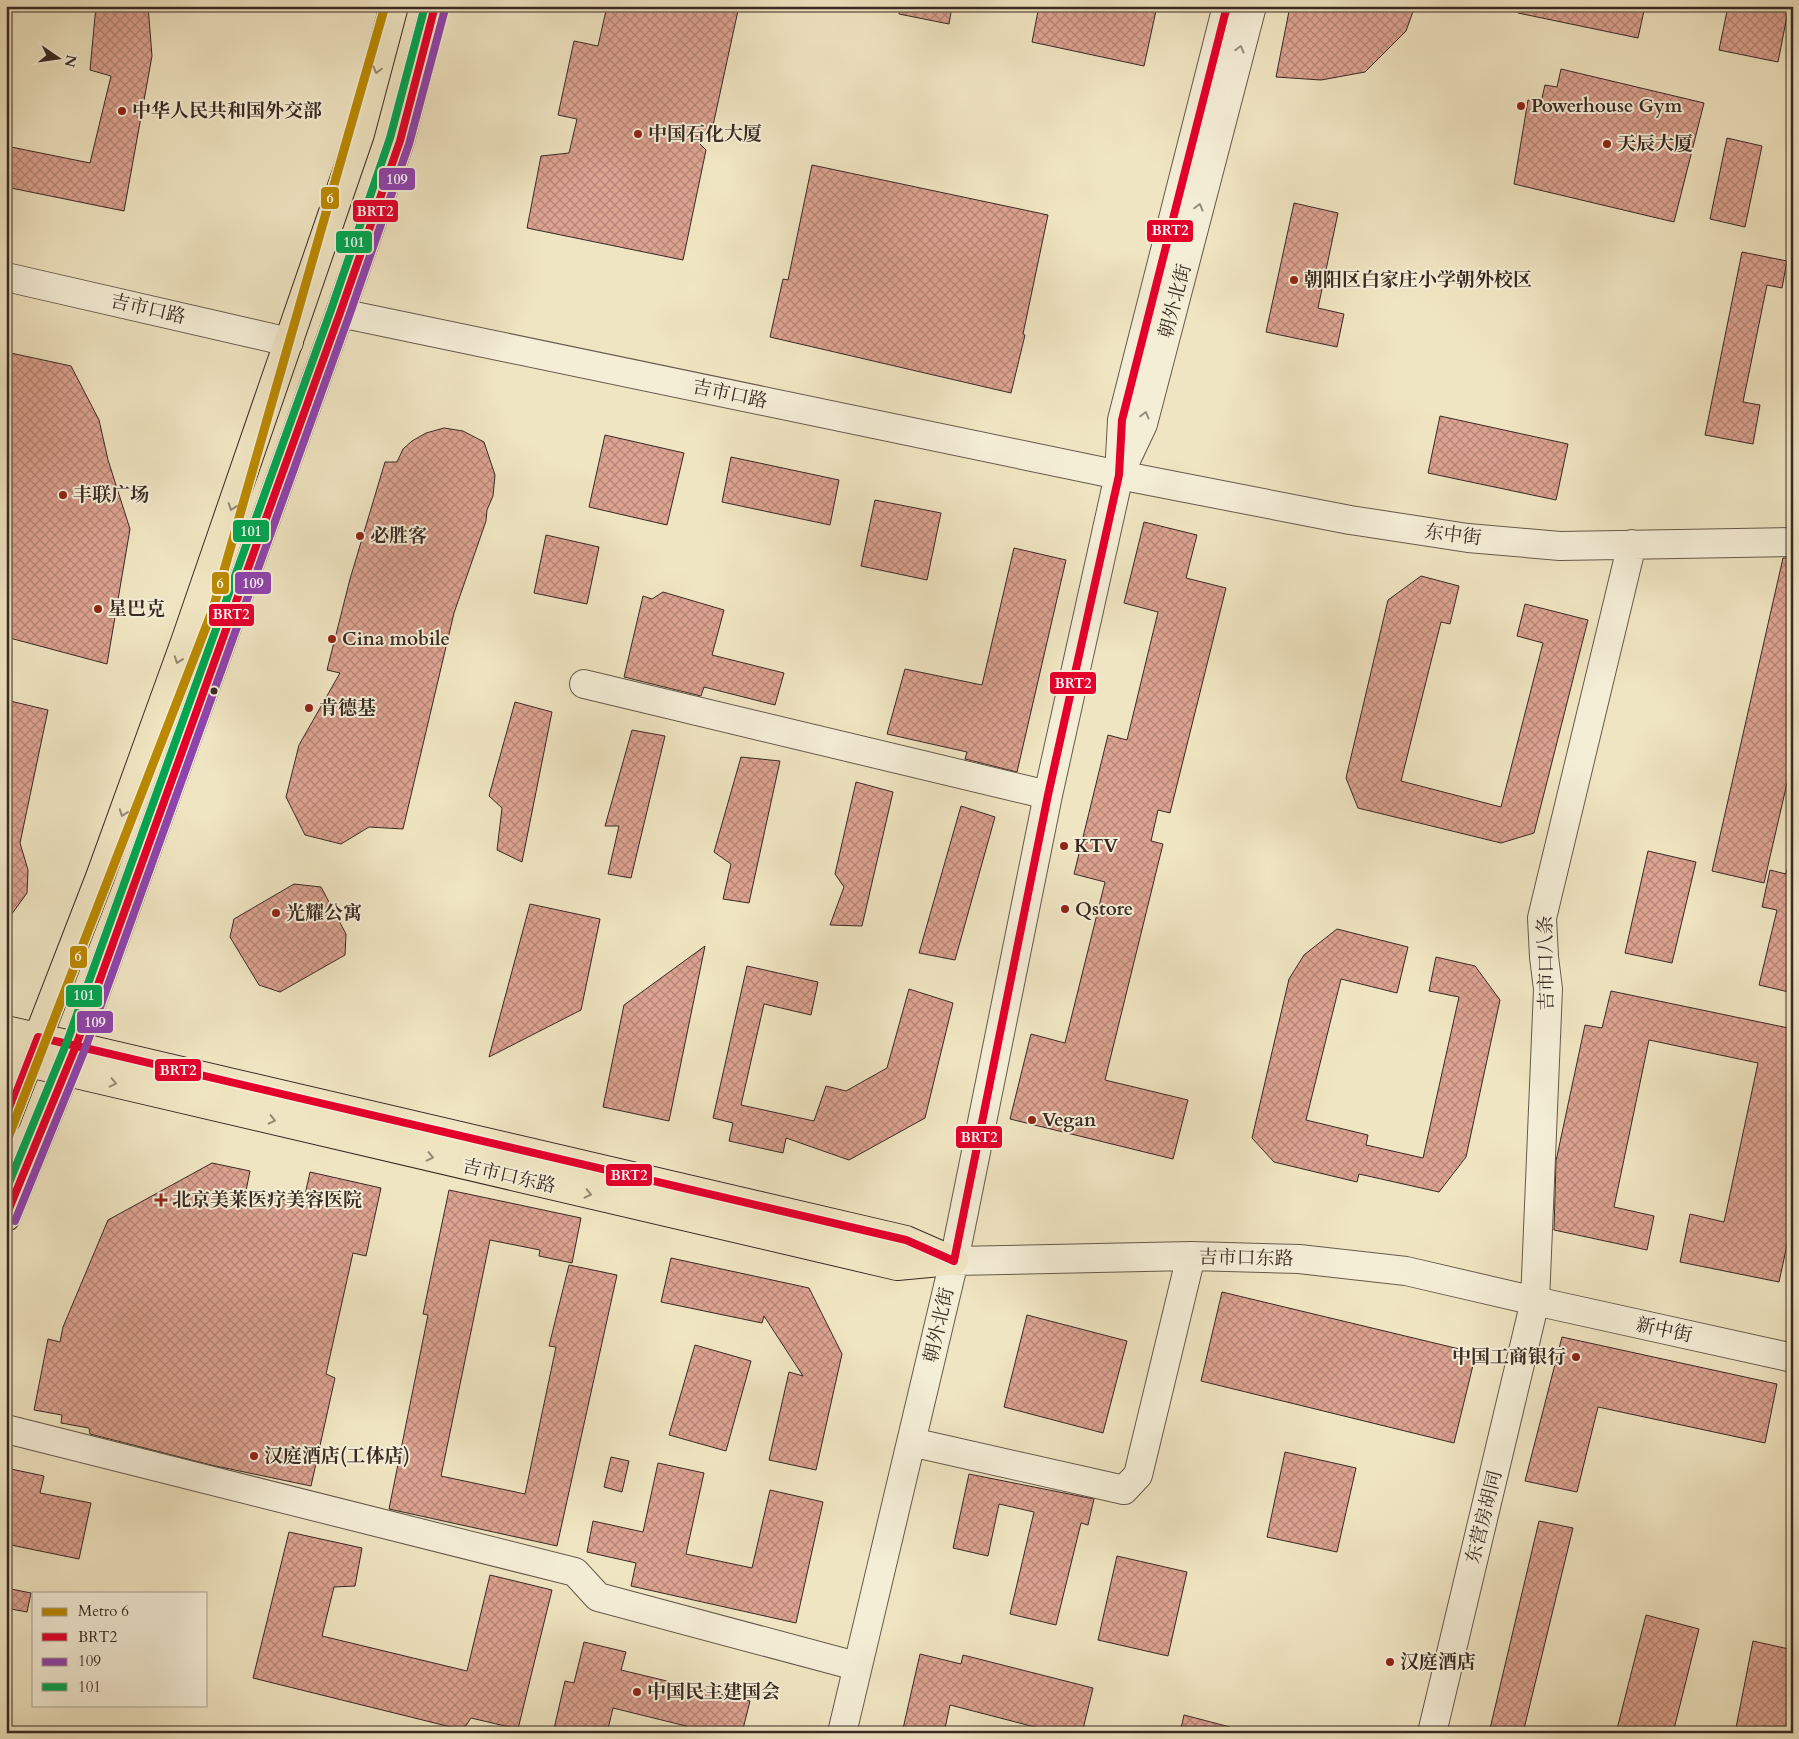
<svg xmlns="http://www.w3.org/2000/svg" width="1799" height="1739" font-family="Cardo,'Noto Serif SC',serif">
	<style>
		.building { fill: url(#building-cross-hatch); stroke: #382a23 }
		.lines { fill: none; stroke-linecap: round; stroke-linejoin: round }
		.minor-casing { stroke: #66594b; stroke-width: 30 }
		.major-casing { stroke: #382a23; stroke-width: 30 }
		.highway-casing { stroke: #382a23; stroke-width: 30 }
		.minor { stroke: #f5eed7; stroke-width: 28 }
		.major { stroke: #f0e5c2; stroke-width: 28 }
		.highway { stroke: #f0e5c2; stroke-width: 28 }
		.bus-1-casing { stroke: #f5eed7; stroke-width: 11 }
		.bus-2-casing { stroke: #f5eed7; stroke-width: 11 }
		.bus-3-casing { stroke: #f5eed7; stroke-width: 11 }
		.bus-1 { stroke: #e4002b; stroke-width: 8 }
		.bus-2 { stroke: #8e44ad; stroke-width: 8 }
		.bus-3 { stroke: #00a651; stroke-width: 8 }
		.metro-1-casing { stroke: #f5eed7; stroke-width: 12 }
		.metro-1 { stroke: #bb8900; stroke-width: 9 }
		.oneway { stroke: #968c7d }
		.oneway2 { stroke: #948872 }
		.poi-dot { fill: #8f2418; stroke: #f5eed7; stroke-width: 2 }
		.bus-dot { fill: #382a23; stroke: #f5eed7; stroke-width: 2 }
		.labels { text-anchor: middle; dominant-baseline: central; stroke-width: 4; stroke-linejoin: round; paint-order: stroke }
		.poi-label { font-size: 19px; font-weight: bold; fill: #382a23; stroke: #f5eed7; text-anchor: start }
		.street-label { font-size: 19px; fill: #382a23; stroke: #f5eed7 }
		.line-badge { stroke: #f5eed7; stroke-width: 2 }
		.badge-label { font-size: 14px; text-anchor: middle; font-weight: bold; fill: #fff }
	</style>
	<defs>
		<pattern id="building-cross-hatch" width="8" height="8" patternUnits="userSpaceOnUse" patternTransform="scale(1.25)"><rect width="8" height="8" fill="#dda391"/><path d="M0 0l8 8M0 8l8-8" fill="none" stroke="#b48576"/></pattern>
	</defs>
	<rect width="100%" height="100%" fill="#f0e5c2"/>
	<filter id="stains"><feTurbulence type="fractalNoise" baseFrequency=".004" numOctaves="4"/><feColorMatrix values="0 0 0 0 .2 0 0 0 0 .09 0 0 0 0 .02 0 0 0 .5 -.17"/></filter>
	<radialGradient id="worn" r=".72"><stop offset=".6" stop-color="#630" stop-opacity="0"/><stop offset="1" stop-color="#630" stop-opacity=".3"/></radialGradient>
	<path class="building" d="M96 6H148L152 56 124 211 6 187V146L90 163 111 76 90 70Z
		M607 6H739L712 130 694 138 706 150 683 260 527 228 541 156 569 153 577 119 558 115 574 41 598 46Z
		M900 6H952L949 24 899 14Z
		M1039 6H1157L1144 66 1032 42Z
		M1290 6H1415L1406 31 1365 72 1321 80 1276 77Z
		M1518 6H1645L1638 38 1518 13Z
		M1728 6H1789L1778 62 1719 50Z
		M1561 69 1704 103 1674 222 1514 184 1528 100 1541 102 1545 85 1557 87Z
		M1727 138 1762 146 1745 227 1710 219Z
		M812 165 1048 215 1023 334 1025 335 1011 393 770 337 783 279 788 280Z
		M1294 203 1338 213 1318 308 1344 314 1337 347 1266 332Z
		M1742 252 1787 261 1782 288 1767 285 1743 402 1760 405 1753 444 1705 435Z
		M6 352 71 366 99 420 108 460 130 529 107 664 6 637Z
		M1440 416 1568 444 1556 500 1428 473Z
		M444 428 463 431 484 442 495 475 493 496 487 510 486 521 454 613 403 829 369 827 341 844 305 835 286 797 299 745 340 673 327 670 350 579 385 462H397L403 449 412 441 426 433Z
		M605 435 684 453 667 525 589 507Z
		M731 457 839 480 830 525 722 502Z
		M875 500 941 513 927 580 861 566Z
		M1144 522 1197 535 1186 578 1226 588 1170 813 1158 810 1151 841 1163 844 1105 1080 1188 1100 1173 1159 1010 1119 1031 1034 1065 1043 1105 882 1074 874 1108 735 1127 740 1158 612 1124 603Z
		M546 535 599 547 587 604 534 593Z
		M1014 548 1066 560 1017 772 965 759 967 752 887 734 905 669 982 685Z
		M1783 558H1793V757L1764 883 1712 871Z
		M1421 576 1459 586 1450 624 1441 622 1401 781 1501 807 1543 643 1517 636 1525 604 1588 620 1534 833 1501 843 1358 808 1346 778 1388 600Z
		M663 592 724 610 712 655 784 673 775 705 704 687 701 696 624 677 643 596 652 599Z
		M6 700 48 710 20 843 28 870 27 893 6 922Z
		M515 702 552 712 522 862 497 850 502 808 489 796Z
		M632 730 665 736 631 878 608 874 619 826H605Z
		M741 757 780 761 749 903 723 899 731 864 714 852Z
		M856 782 893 792 862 926 830 925 844 887 835 874Z
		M961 806 995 817 955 960 919 953Z
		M1648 851 1696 862 1672 963 1625 953Z
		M1787 869 1793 870V993L1759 985 1777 910 1762 907 1770 870 1786 874Z
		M294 884 321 887 346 934 345 955 280 992 259 985 230 937 234 919Z
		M530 904 600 919 581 1010 489 1057Z
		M1337 929 1408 947 1397 993 1341 979 1306 1120 1368 1135 1366 1145 1423 1158 1459 997 1429 991 1436 957 1475 966 1500 1000 1466 1157 1439 1192 1359 1174 1357 1182 1274 1162 1252 1138 1289 979 1304 955Z
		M705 946 669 1121 603 1107 624 1005Z
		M747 966 818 982 811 1015 764 1004 741 1105 814 1121 826 1086 846 1091 887 1068 909 989 953 1003 925 1118 849 1160 786 1138 783 1153 729 1141 733 1123 713 1118Z
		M1611 991 1793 1029V1217L1779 1282 1680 1262 1690 1214 1724 1222 1758 1063 1649 1040 1614 1207 1654 1216 1647 1250 1554 1230 1556 1161 1585 1025 1602 1028Z
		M212 1163 250 1171 246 1191 303 1204 310 1172 381 1188 366 1256 353 1253 326 1374 335 1378 311 1486 211 1465 90 1434 89 1428 61 1423 62 1415 34 1410 48 1339 60 1342 63 1327 108 1220Z
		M449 1190 581 1218 572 1263 539 1256 540 1250 490 1240 441 1476 525 1494 556 1347 549 1346 569 1265 617 1275 557 1546 389 1509 428 1315 423 1314Z
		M671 1258 809 1288 842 1354 816 1470 769 1460 789 1372 803 1376 764 1316 762 1323 661 1302Z
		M1222 1292 1476 1353 1454 1443 1201 1381Z
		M1027 1315 1127 1341 1103 1433 1004 1407Z
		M1562 1337 1777 1384 1765 1443 1598 1407 1577 1492 1525 1481Z
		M695 1345 751 1361 726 1451 669 1435Z
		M1285 1452 1356 1468 1337 1552 1267 1537Z
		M611 1457 629 1461 622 1492 604 1487Z
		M658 1463 704 1473 686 1554 752 1568 770 1490 823 1502 796 1623 631 1586 636 1563 587 1552 593 1521 643 1532Z
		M6 1468 44 1476 40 1493 91 1503 79 1559 6 1544Z
		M969 1474 1094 1499 1088 1525 1081 1523 1056 1625 1010 1614 1034 1512 999 1504 988 1556 953 1548Z
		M1539 1521 1573 1528 1523 1733H1489Z
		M289 1532 362 1548 355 1586 334 1587 322 1636 467 1671 490 1575 552 1590 518 1729 471 1718 463 1730 253 1678Z
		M1117 1556 1187 1572 1168 1656 1098 1640Z
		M6 1588 31 1593 27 1612 6 1608Z
		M1646 1615 1699 1629 1673 1733H1616Z
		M1753 1641 1793 1650V1713L1788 1733H1735Z
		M584 1642 626 1652 621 1670 750 1701 742 1733H685L686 1726 613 1708 607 1733H553L565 1681 574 1683Z
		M920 1654 961 1664 963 1655 1093 1688 1082 1733H1058L950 1705 944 1733H902Z
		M1184 1715 1230 1727 1229 1733H1180Z"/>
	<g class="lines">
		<defs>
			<path id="minor" d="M6 277 289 342
				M340 313 1119 475 1350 520 1468 538 1560 546 1793 542
				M1126 460 1143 424 1252 6
				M584 684 1048 795
				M954 1261 1191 1256 1299 1259 1406 1271 1535 1301 1793 1358
				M6 1429 575 1572 598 1597 856 1666
				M911 1442 1124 1490 1138 1475 1191 1256
				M842 1733 954 1261 1048 795 1119 475 1122 420 1227 6
				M1432 1733 1535 1301 1548 989 1544 957 1542 918 1632 544"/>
			<path id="major" d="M6 1030 906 1240 954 1261
				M6 1059 29 1063 897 1266 951 1261"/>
			<path id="highway" d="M6 1120 100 877 185 642 360 134 394 6
				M6 1217 76 1046 340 313 400 141 435 6"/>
		</defs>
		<use href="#minor" class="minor-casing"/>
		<use href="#major" class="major-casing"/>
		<use href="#highway" class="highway-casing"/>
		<use href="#minor" class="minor"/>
		<use href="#major" class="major"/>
		<use href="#highway" class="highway"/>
		<defs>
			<path id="bus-1" d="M6 1119 38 1037 906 1240 954 1261 1048 795 1119 475 1122 420 1227 6
				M6 1216 76 1046 340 313 400 141 435 6"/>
			<path id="bus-2" d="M15 1221 85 1049 349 316 409 144 445 9"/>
			<path id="bus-3" d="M6 1190 67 1042 331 310 390 138 425 6"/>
		</defs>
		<use href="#bus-1" class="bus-1-casing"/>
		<use href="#bus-2" class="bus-2-casing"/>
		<use href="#bus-3" class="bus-3-casing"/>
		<use href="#bus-1" class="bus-1"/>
		<use href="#bus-2" class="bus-2"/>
		<use href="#bus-3" class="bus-3"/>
		<defs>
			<path id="metro-1" d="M6 1143 213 609 385 6"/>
		</defs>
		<use href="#metro-1" class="metro-1-casing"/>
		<use href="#metro-1" class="metro-1"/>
	</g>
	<defs><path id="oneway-chevron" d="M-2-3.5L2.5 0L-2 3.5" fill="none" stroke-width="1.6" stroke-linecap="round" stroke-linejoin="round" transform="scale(1.25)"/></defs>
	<g class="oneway">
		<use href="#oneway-chevron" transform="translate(1240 49) rotate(-75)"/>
		<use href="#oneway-chevron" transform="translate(1199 207) rotate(-75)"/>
		<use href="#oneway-chevron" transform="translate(1145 415) rotate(-75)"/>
	</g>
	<g class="oneway2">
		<use href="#oneway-chevron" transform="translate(377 70) rotate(105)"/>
		<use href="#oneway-chevron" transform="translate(232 507) rotate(109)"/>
		<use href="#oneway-chevron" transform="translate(178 660) rotate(110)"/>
		<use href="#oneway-chevron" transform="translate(123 813) rotate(110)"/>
		<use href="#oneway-chevron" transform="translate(113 1083) rotate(13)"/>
		<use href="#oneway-chevron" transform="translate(272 1120) rotate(13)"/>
		<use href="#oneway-chevron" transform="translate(430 1157) rotate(13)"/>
		<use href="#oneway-chevron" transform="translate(588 1194) rotate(13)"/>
	</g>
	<g class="poi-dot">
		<circle cx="1521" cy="106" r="5"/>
		<circle cx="122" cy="111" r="5"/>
		<circle cx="638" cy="134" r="5"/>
		<circle cx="1607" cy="144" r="5"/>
		<circle cx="1294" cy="280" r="5"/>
		<circle cx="63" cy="495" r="5"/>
		<circle cx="360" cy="536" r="5"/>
		<circle cx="98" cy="609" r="5"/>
		<circle cx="332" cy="639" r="5"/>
		<circle cx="309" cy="708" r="5"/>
		<circle cx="1064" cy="846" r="5"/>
		<circle cx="1065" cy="909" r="5"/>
		<circle cx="276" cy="913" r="5"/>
		<circle cx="1032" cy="1120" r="5"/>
		<path d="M158.5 1192.5h5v5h5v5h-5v5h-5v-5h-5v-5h5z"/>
		<circle cx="1576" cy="1357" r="5"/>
		<circle cx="254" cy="1456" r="5"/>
		<circle cx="1390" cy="1662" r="5"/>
		<circle cx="637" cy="1692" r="5"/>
	</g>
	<circle class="bus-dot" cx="214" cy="691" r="4.5"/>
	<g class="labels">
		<g class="poi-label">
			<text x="1531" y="106">Powerhouse Gym</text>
			<text x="132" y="111">中华人民共和国外交部</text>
			<text x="648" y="134">中国石化大厦</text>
			<text x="1617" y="144">天辰大厦</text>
			<text x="1304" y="280">朝阳区白家庄小学朝外校区</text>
			<text x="73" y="495">丰联广场</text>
			<text x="370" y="536">必胜客</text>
			<text x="108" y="609">星巴克</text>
			<text x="342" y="639">Cina mobile</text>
			<text x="319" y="708">肯德基</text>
			<text x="1074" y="846">KTV</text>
			<text x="1075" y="909">Qstore</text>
			<text x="286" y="913">光耀公寓</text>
			<text x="1042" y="1120">Vegan</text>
			<text x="172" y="1200">北京美莱医疗美容医院</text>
			<text x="1566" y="1357" text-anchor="end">中国工商银行</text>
			<text x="264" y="1456">汉庭酒店(工体店)</text>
			<text x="1400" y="1662">汉庭酒店</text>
			<text x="647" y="1692">中国民主建国会</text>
		</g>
		<g class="street-label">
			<text transform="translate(1175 301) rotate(-75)">朝外北街</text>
			<text transform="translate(148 309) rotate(13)">吉市口路</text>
			<text transform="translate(730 394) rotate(12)">吉市口路</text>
			<text transform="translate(1453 535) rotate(7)">东中街</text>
			<text transform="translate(1546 963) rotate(-91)">吉市口八条</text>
			<text transform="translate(509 1176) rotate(13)">吉市口东路</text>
			<text transform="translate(1246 1258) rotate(1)">吉市口东路</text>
			<text transform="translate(939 1325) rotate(-77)">朝外北街</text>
			<text transform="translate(1664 1330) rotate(12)">新中街</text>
			<text transform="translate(1484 1517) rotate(-76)">东营房胡同</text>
		</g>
	</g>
	<g class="line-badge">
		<rect x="378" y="167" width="38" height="24" rx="5" fill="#8e44ad"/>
		<rect x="320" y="186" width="20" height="24" rx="5" fill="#bb8900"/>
		<rect x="352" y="199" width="47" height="24" rx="5" fill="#e4002b"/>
		<rect x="1146" y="219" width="48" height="24" rx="5" fill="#e4002b"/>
		<rect x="335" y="230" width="38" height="24" rx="5" fill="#00a651"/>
		<rect x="232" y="519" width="38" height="24" rx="5" fill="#00a651"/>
		<rect x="211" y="571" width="19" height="24" rx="5" fill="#bb8900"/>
		<rect x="234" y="571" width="38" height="24" rx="5" fill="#8e44ad"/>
		<rect x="208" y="603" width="47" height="24" rx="5" fill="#e4002b"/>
		<rect x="1049" y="671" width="48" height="24" rx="5" fill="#e4002b"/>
		<rect x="69" y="945" width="19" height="24" rx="5" fill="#bb8900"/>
		<rect x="65" y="984" width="38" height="24" rx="5" fill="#00a651"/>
		<rect x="76" y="1010" width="38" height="24" rx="5" fill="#8e44ad"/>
		<rect x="154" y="1058" width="48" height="24" rx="5" fill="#e4002b"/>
		<rect x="955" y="1125" width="48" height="24" rx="5" fill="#e4002b"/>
		<rect x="605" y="1163" width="48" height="24" rx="5" fill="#e4002b"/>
	</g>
	<g class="badge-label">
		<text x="397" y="184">109</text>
		<text x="330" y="203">6</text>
		<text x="375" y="216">BRT2</text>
		<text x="1170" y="235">BRT2</text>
		<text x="354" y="247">101</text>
		<text x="251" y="536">101</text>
		<text x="220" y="588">6</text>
		<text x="253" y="588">109</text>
		<text x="231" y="619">BRT2</text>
		<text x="1073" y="688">BRT2</text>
		<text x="78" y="961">6</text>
		<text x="84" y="1000">101</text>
		<text x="95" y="1027">109</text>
		<text x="178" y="1075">BRT2</text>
		<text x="979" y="1142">BRT2</text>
		<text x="629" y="1180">BRT2</text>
	</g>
	<rect width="1799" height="1739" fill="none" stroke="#f0e5c2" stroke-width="25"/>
	<rect x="8" y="8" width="1784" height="1724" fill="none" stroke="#382a23" stroke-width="2.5"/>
	<rect x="12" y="12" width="1774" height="1714" fill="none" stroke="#382a23"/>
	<rect x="32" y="1592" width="175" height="115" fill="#f5eed7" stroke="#a9a08f"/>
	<rect x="42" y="1608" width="25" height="8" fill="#bb8900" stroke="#a9a08f"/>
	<text x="78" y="1616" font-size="15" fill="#382a23">Metro 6</text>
	<rect x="42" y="1633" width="25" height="8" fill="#e4002b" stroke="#a9a08f"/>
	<text x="78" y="1642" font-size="15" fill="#382a23">BRT2</text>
	<rect x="42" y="1658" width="25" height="8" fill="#8e44ad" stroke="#a9a08f"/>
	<text x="78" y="1666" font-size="15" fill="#382a23">109</text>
	<rect x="42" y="1683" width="25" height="8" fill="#00a651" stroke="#a9a08f"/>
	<text x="78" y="1692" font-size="15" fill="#382a23">101</text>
	<g transform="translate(58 58) rotate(103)" stroke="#f5eed7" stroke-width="4" paint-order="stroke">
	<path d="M0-4L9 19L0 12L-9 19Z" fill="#382a23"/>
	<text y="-8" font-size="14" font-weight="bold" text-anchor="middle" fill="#382a23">N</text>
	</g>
	<rect width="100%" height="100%" filter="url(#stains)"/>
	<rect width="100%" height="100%" fill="url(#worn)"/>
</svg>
